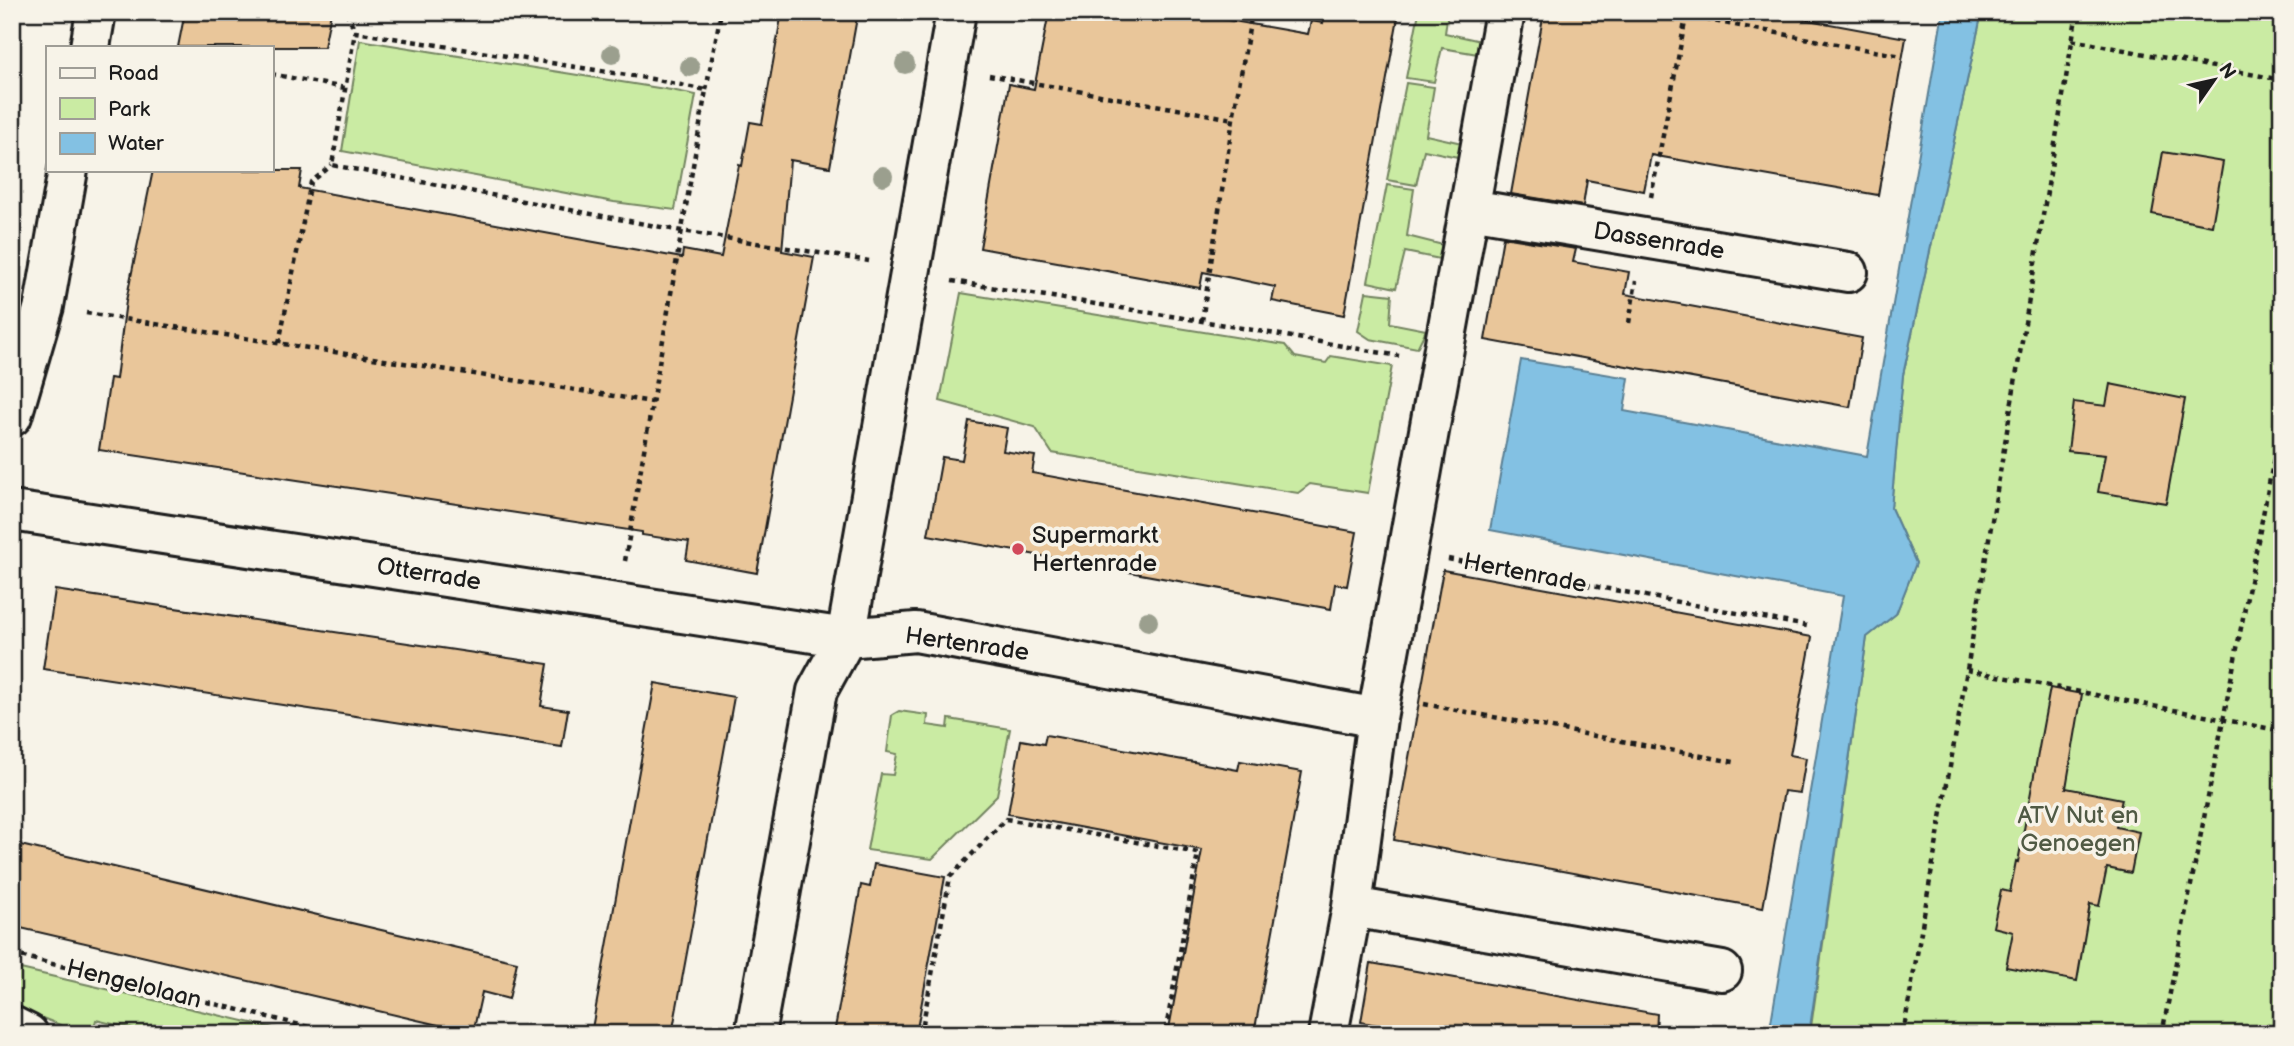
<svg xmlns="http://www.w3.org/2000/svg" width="2294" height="1046" font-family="'Balsamiq Sans',sans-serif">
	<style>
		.green { fill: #caeba3; stroke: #738460; stroke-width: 2 }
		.water { fill: #83c1e3; stroke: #5a7f93; stroke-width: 2 }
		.building { fill: #e9c69a; stroke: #1c1c1c; stroke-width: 2 }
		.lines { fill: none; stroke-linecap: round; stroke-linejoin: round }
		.minor-casing { stroke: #1c1c1c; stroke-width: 44 }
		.tertiary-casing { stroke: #1c1c1c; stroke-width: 44 }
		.path { stroke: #1c1c1c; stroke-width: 4.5; stroke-dasharray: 5 5; stroke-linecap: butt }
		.minor { stroke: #f7f3e8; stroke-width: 38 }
		.tertiary { stroke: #f7f3e8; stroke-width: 38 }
		.tree { fill: #9b9f8e }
		.poi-dot { fill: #d1495b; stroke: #f7f3e8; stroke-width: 2.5 }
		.labels { text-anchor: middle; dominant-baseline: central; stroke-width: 7; stroke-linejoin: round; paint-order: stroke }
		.street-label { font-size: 24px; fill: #1c1c1c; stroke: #f7f3e8 }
		.poi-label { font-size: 24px; fill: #1c1c1c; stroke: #f7f3e8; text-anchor: start }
		.park-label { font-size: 24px; fill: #505a44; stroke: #f7f3e8 }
	</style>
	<rect width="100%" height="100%" fill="#f7f3e8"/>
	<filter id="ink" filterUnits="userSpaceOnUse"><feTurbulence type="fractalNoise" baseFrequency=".0143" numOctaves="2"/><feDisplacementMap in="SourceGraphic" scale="14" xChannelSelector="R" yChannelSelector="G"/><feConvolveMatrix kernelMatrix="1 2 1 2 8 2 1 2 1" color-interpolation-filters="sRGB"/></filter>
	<g filter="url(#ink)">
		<path class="green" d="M1419 12H1448L1445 33 1481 41 1478 54 1442 48 1434 82 1406 78Z
			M1982 12H2282V1034H1810L1867 637 1896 614 1916 563 1891 508 1903 375Z
			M360 40 671 90 696 95 675 210 614 202 342 151Z
			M1406 83 1434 87 1426 135 1462 143 1458 157 1424 150 1416 185 1387 180Z
			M1387 185 1414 189 1407 236 1443 245 1440 259 1405 252 1396 288 1368 282Z
			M1366 292 1392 295 1390 323 1426 330 1417 348 1370 339 1358 331Z
			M961 293 1285 345 1295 357 1326 363 1331 356 1392 366 1368 493 1310 484 1298 493 1052 453 1035 427 940 401Z
			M899 711 928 715 927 725 948 728 949 719 1010 729 997 795 932 859 867 850 881 774 893 775 897 754 887 752 892 715Z
			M12 967 299 1034H154L96 1020 92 1034H83L12 1006Z"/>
		<path class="water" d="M1943 12H1982L1903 375 1891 508 1916 563 1896 614 1867 637 1809 1034H1769L1843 596 1490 530 1521 360 1629 378 1624 411 1867 456Z"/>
		<path class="building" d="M185 12H331L324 47H178Z
			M782 12H858L830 167 790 160 782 251 814 257 757 573 686 560 689 542 642 535V532L99 450 110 378 116 379 126 301 153 170H302L299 188 682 258 683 250 721 257 739 165 742 166 750 122 762 124Z
			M1049 12H1217L1216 18 1308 34 1311 21 1323 23 1325 12H1399L1344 315 1272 301 1275 287 1203 272 1200 288 980 248 1009 84 1034 89Z
			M1544 12H1765L1906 38 1878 195 1651 155 1644 191 1587 180 1583 206 1511 194Z
			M2163 152 2223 162 2212 226 2152 214Z
			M1503 237 1576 249 1573 262 1629 272 1625 294 1862 338 1850 407 1485 340Z
			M2110 384 2185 399 2166 503 2098 492 2105 455 2068 451 2074 402 2106 406Z
			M969 421 1007 428 1003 451 1035 456 1032 473 1357 532 1347 586 1335 584 1331 609 928 535 942 457 962 460Z
			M1443 570 1812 637 1790 755 1806 758 1800 793 1784 791 1763 908 1394 840Z
			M55 590 548 664 541 706 568 710 562 747 43 669Z
			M655 683 734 697 672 1034H591Z
			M2050 688 2082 694 2066 788 2122 799 2116 827 2139 832 2131 873 2107 868 2099 906 2090 904 2077 981 2006 967 2013 932 1993 927 2001 890 2010 892 2016 861 2018 862Z
			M1046 735 1238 770 1240 761 1302 772 1254 1034H1168L1202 850 1008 814 1021 740 1044 744Z
			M12 843 517 962 509 999 482 992 473 1033 12 926Z
			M874 864 945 877 916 1034H834L861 885 870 887Z
			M1371 963 1657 1014 1656 1034H1425L1361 1022Z"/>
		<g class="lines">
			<defs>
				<path id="minor" d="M90 47 96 12
					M1470 209 1848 272
					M12 416 44 306 68 170
					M12 511 846 638 916 632 1377 718
					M1352 907 1722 971
					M755 1034 817 691 846 638 956 12
					M1328 1034 1352 907 1377 718 1505 12"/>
				<path id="tertiary" d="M12 1026 28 1034"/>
			</defs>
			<use href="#minor" class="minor-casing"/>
			<use href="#tertiary" class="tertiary-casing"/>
			<path class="path" d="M347 12 355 32
				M1686 16 1901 56
				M2072 40 2282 80
				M271 74 345 88
				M989 75 1233 119
				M706 90 721 12
				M1651 197 1687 12
				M952 281 1202 321 1399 356
				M86 313 652 402
				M1202 321 1233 119 1252 12
				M1629 323 1636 281
				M279 343 311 182 332 165
				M1448 559 1807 626
				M625 561 706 90 652 79 355 32 332 165 682 231 869 261
				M1967 670 2282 731
				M1424 704 1734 762
				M12 954 337 1034
				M921 1034 950 877 1006 819 1198 853 1165 1034
				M1903 1034 1967 670 2077 12
				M2162 1034 2282 417"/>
			<use href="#minor" class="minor"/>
			<use href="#tertiary" class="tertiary"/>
		</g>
		<g class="tree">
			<circle cx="612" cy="54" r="10"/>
			<circle cx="905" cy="64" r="10"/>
			<circle cx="690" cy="67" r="10"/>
			<circle cx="883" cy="176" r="10"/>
			<circle cx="1148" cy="621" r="10"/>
		</g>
	</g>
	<circle class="poi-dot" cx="1018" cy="549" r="7"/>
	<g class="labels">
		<g class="street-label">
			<text transform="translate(1659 241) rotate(9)">Dassenrade</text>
			<text transform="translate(1525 573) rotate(11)">Hertenrade</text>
			<text transform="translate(429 574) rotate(9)">Otterrade</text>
			<text transform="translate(967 644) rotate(8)">Hertenrade</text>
			<text transform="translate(134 984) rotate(14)">Hengelolaan</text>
		</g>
		<g class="poi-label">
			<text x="1032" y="535">Supermarkt<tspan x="1032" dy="28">Hertenrade</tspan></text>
		</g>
		<g class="park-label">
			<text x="2078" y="815">ATV Nut en<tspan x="2078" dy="28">Genoegen</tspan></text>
		</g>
	</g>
	<rect width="2294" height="1046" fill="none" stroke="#f7f3e8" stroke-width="42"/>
	<rect x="21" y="21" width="2252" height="1004" fill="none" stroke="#1c1c1c" stroke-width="2.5" filter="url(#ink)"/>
	<rect x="46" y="46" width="228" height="126" fill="#f7f3e8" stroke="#9f9d96" stroke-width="2"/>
	<rect x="60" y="68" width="35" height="10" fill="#f7f3e8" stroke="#9f9d96" stroke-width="2"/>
	<text x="108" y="80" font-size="21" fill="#1c1c1c">Road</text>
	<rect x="60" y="98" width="35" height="21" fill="#caeba3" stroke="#9f9d96" stroke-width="2"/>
	<text x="108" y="116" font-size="21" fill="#1c1c1c">Park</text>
	<rect x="60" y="133" width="35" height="21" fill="#83c1e3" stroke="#9f9d96" stroke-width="2"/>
	<text x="108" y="150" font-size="21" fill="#1c1c1c">Water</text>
	<g transform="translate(2214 80) rotate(56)" stroke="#f7f3e8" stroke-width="5" paint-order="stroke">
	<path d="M0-5L12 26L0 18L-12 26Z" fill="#1c1c1c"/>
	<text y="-10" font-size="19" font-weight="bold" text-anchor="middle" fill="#1c1c1c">N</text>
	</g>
</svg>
